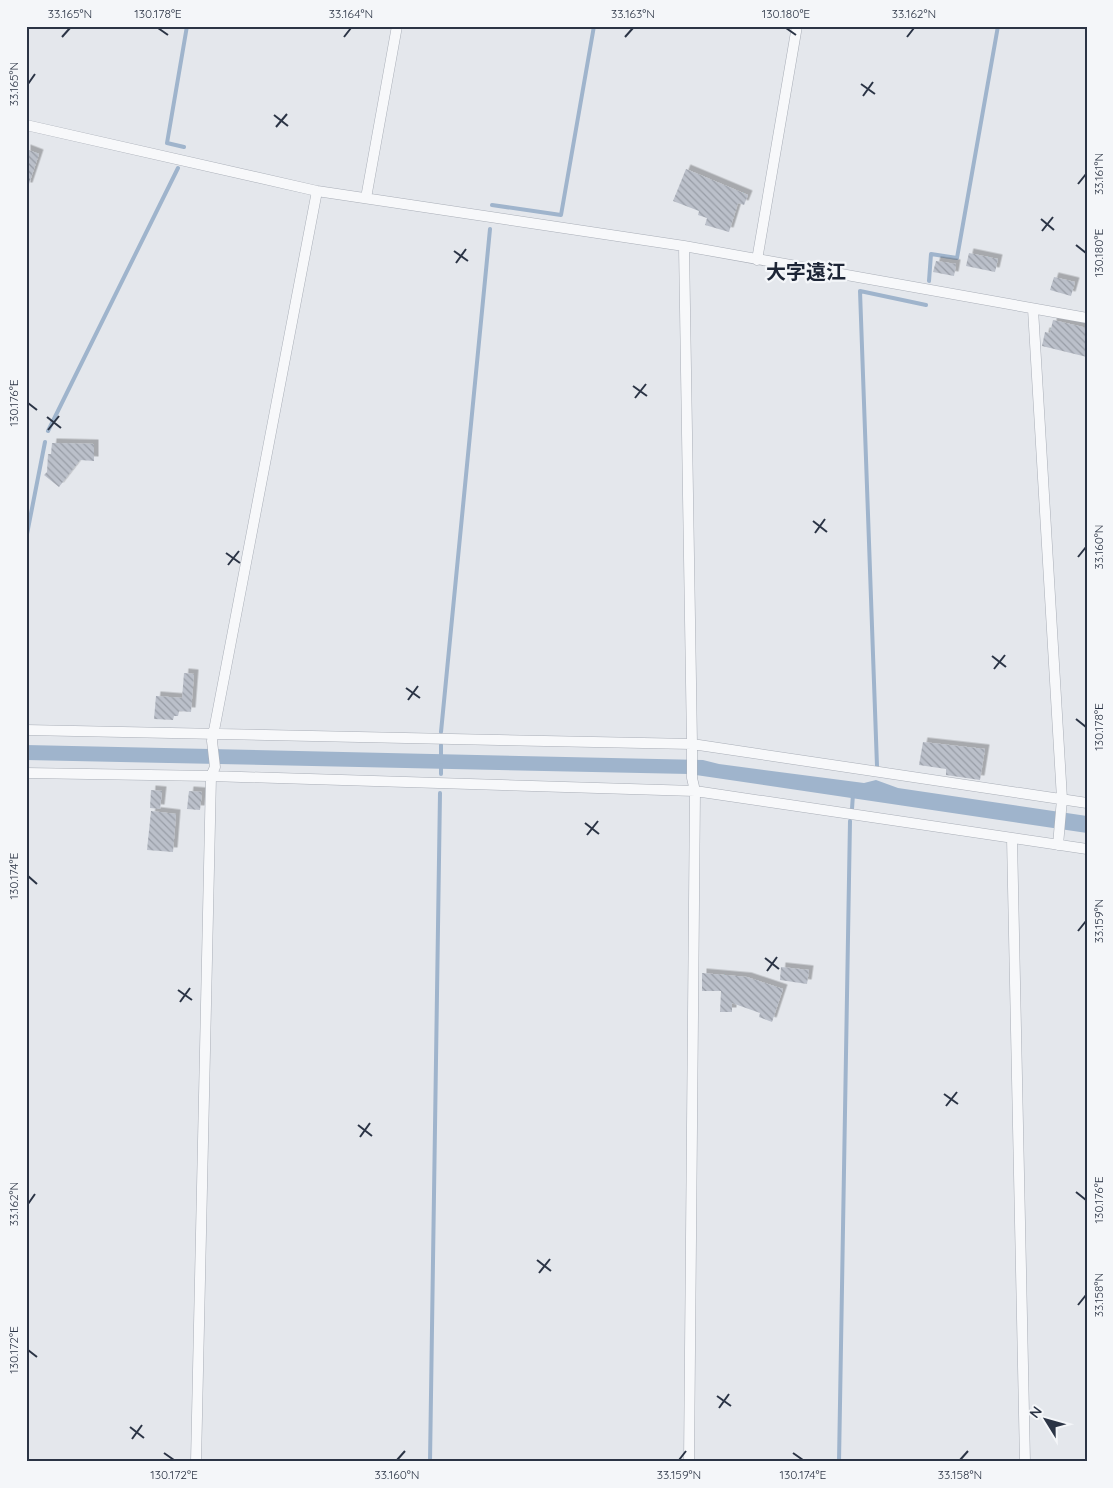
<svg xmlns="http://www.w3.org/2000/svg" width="1113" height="1488" font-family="Quicksand,'Noto Sans JP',sans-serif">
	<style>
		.water { fill: #9fb4cc }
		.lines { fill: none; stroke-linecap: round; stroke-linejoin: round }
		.stream { stroke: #9fb4cc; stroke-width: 4 }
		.building { fill: url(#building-back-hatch); filter: url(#shadow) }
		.street-casing { stroke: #a9aeb7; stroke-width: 11 }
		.street { stroke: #f7f8fa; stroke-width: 10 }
		.ticks { fill: none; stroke: #2b3445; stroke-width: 2 }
		.labels { text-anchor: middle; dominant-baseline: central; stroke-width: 4.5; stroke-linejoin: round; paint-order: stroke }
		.quarter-label { font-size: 20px; font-weight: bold; fill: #1d2536; stroke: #f4f6f9 }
		.neatline { fill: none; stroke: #2b3445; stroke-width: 2 }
		.ticks-label { font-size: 12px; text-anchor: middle; fill: #2b3445 }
	</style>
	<defs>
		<pattern id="building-back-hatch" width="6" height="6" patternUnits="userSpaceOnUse" patternTransform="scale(1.25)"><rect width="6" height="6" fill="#bbc0ca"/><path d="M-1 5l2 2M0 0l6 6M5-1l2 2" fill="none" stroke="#989da6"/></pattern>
		<filter id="shadow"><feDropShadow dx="4.5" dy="-4.5" stdDeviation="0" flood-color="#0004"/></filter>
	</defs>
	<rect width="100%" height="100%" fill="#e4e7ec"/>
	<path class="water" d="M26 745 703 760 719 764 864 783 876 780 898 788 1087 816V833L689 774 26 760Z"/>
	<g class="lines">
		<path class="stream" d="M184 147 167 143 187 26
			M492 205 561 215 594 26
			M929 281 931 254 957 258 998 26
			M48 431 178 168
			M26 539 45 442
			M441 732 490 229
			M441 745V758
			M877 766 860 291 926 305
			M441 774V765
			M852 809 853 794
			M430 1462 440 793
			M839 1462 850 821"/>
	</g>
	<path class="building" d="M26 149 39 154 28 187H26Z
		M686 169 748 195 744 205 738 203 729 232 705 225 707 218 698 215 699 211 673 201Z
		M969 253 998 259 995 272 966 266Z
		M936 261 956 264 954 276 933 272Z
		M1054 277 1075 282 1071 296 1050 290Z
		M1053 320 1087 328V357L1042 346 1045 332 1050 333Z
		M52 443 94 444V461L80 460 59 487 44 475 47 472 48 454H51Z
		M184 673 194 674 191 712 179 711 178 716H174L173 720 154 719 156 696 182 698Z
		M923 742 985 749 980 780 946 775V769L919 765Z
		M151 790 162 791 160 809 150 808Z
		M189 791 202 792 200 810 187 809Z
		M151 811 176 814 173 852 147 850Z
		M781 967 809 970 807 984 780 980Z
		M702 973 747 977 783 989 772 1022 759 1017 760 1013 732 1003V1012H720L721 991H702Z"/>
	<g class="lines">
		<defs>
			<path id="street" d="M26 125 317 191 684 246 1087 318
				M366 198 397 26
				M684 246 692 744V778L695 791 689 1462
				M757 260 797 26
				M1033 309 1062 799 1058 845
				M26 730 692 744 1087 803
				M26 773 211 776 695 791 1087 849
				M1012 838 1025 1462
				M196 1462 211 776 215 767 212 741 317 191"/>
		</defs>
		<use href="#street" class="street-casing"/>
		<use href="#street" class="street"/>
	</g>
	<path class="ticks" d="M158 28 168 35M786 28 796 35M62 37 70 28M344 37 351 28M625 37 633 28M907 37 914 28M28 84 35 74M861 84 875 94M863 96 873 82M274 115 288 126M276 127 287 114M1078 184 1086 174M1041 219 1054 230M1042 231 1053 217M1076 245 1086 253M454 251 468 261M456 263 466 249M633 386 647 396M635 398 646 384M28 403 37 410M47 417 61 428M48 430 59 416M813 521 827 532M815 533 825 519M226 553 240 563M1078 557 1086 547M228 565 239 551M992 656 1006 667M994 669 1005 655M406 688 420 698M408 700 418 686M1076 719 1086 727M585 823 599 834M587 835 598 821M28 876 37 884M1078 931 1086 921M765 958 779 969M767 971 777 957M178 990 192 1000M180 1002 190 988M944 1094 958 1104M946 1106 957 1092M358 1125 372 1136M360 1137 370 1123M1076 1192 1086 1200M28 1204 35 1194M537 1260 551 1271M539 1273 550 1259M1078 1305 1086 1295M28 1350 37 1357M717 1396 731 1406M719 1408 729 1394M130 1427 144 1438M132 1439 142 1425M164 1453 174 1460M793 1453 803 1460M397 1460 405 1451M679 1460 686 1451M960 1460 968 1451"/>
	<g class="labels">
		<g class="quarter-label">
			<text x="806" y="271">大字遠江</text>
		</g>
	</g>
	<rect width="1113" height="1488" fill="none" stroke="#f4f6f9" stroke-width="55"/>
	<g transform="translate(1046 1420) rotate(307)" stroke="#f4f6f9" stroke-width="4" paint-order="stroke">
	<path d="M0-4L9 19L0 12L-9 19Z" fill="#2b3445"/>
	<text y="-8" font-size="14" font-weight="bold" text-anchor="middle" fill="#2b3445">N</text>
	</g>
	<rect x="28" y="28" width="1058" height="1432" class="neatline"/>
	<g class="ticks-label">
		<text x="70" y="18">33.165°N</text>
		<text x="158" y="18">130.178°E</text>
		<text x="351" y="18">33.164°N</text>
		<text x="633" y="18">33.163°N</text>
		<text x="786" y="18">130.180°E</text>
		<text x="914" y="18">33.162°N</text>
		<text transform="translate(14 84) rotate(-90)" y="4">33.165°N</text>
		<text transform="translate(1099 174) rotate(-90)" y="4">33.161°N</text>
		<text transform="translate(1099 253) rotate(-90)" y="4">130.180°E</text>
		<text transform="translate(14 403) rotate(-90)" y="4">130.176°E</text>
		<text transform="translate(1099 547) rotate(-90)" y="4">33.160°N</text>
		<text transform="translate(1099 727) rotate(-90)" y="4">130.178°E</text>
		<text transform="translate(14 876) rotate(-90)" y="4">130.174°E</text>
		<text transform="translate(1099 921) rotate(-90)" y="4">33.159°N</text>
		<text transform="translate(1099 1200) rotate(-90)" y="4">130.176°E</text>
		<text transform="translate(14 1204) rotate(-90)" y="4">33.162°N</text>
		<text transform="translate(1099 1295) rotate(-90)" y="4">33.158°N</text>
		<text transform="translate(14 1350) rotate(-90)" y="4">130.172°E</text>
		<text x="174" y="1479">130.172°E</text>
		<text x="397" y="1479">33.160°N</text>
		<text x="679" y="1479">33.159°N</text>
		<text x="803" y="1479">130.174°E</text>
		<text x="960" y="1479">33.158°N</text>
	</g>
</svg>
